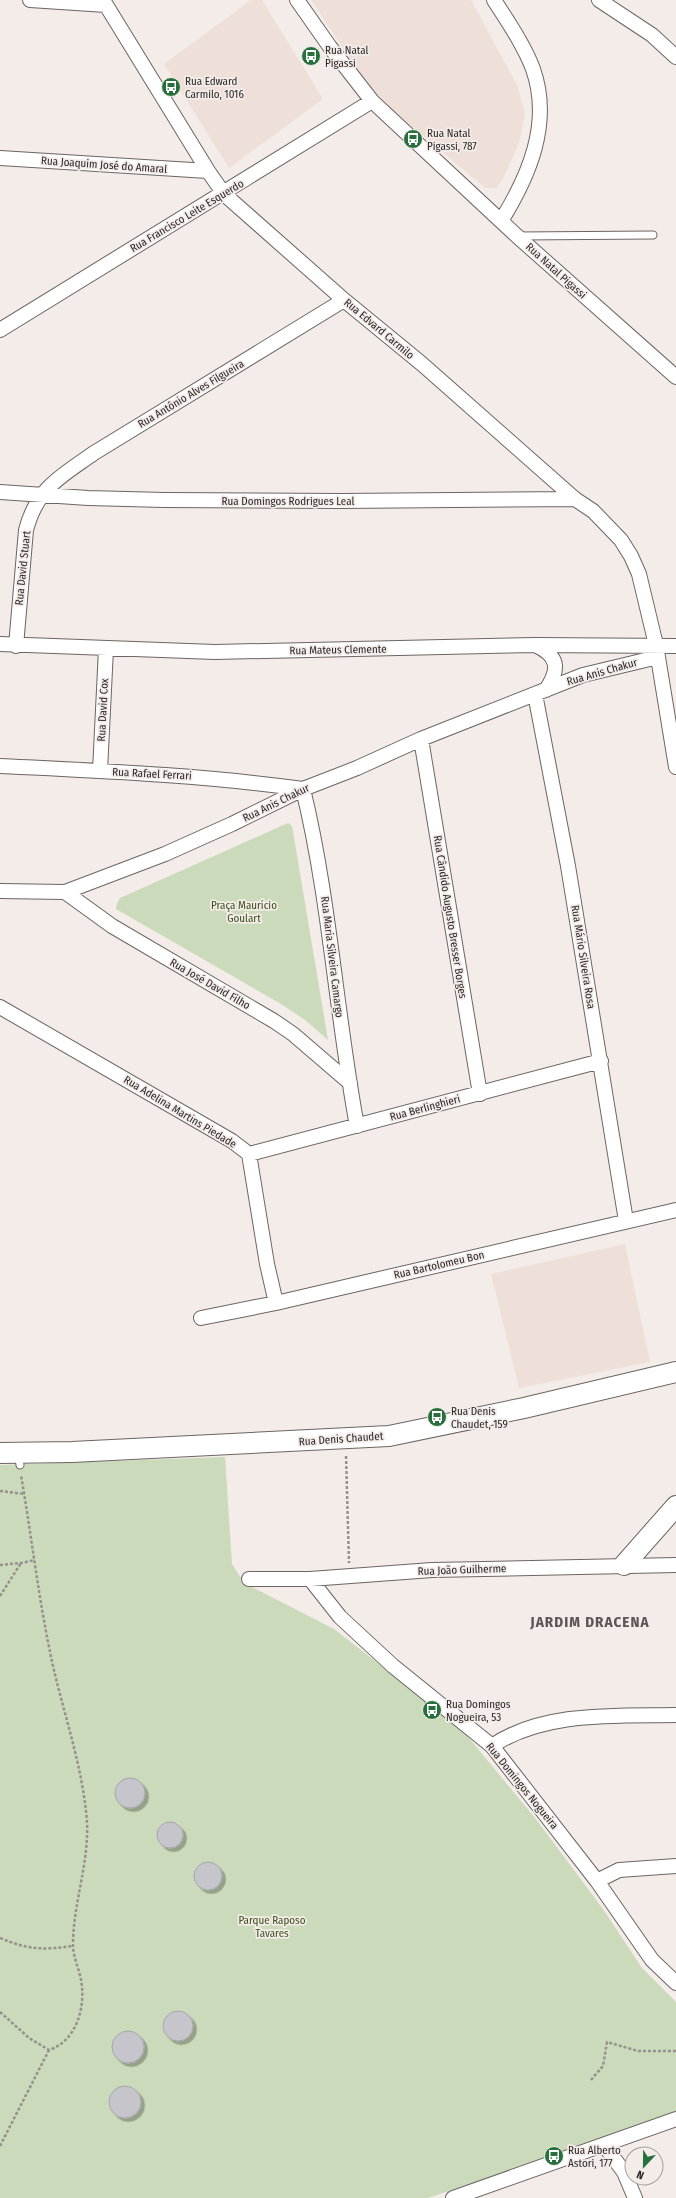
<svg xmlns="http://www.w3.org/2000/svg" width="676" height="2198" font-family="'Fira Sans Condensed',sans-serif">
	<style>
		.built { fill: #eedfd9 }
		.green { fill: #cbdaba }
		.building { fill: #c6c5cb; stroke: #a6a6ac; filter: url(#shadow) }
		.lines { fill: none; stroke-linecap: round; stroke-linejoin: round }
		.lane-casing { stroke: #6b6563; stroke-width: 9 }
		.street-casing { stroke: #6b6563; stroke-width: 16 }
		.secondary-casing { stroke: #6b6563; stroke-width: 22 }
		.path { stroke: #96908e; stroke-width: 2.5; stroke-dasharray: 3 2; stroke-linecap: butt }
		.lane { stroke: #fff; stroke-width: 7 }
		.street { stroke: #fff; stroke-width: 14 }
		.secondary { stroke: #fff; stroke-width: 20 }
		.labels { text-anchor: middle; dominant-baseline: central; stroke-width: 3.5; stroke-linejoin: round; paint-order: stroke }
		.poi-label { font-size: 11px; fill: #2b2827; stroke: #f3ece9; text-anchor: start }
		.street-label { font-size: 11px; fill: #2b2827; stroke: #f3ece9 }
		.park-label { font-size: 11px; fill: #394e19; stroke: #f3ece9 }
		.district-label { font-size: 15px; font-weight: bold; letter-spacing: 1px; fill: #5c5654; stroke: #f3ece9 }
	</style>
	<defs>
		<filter id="shadow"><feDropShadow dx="3.5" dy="3.5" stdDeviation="0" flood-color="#0004"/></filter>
	</defs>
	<rect width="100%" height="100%" fill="#f3ece9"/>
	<path class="built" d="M251 0H262L323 99 229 168 164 64Z
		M311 0H471L517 85 525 113 519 143 503 179 496 188H485L387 105 362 77Z
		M625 1244 650 1362 519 1388 491 1274Z"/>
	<path class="green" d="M288 823 292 826 328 1040 305 1020 281 1004 116 909 117 903 120 898Z
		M225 1457 232 1564 244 1583 334 1629 460 1727 535 1818 603 1909 642 1968 676 2002V2114L428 2198H0V1465Z"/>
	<path class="building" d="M115 1793a15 15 0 1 1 30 0a15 15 0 1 1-30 0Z
		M157 1835a13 13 0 1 1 26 0a13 13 0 1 1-26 0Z
		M194 1876a14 14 0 1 1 28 0a14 14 0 1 1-28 0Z
		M163 2026a15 15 0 1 1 30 0a15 15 0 1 1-30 0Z
		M112 2047a16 16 0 1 1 32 0a16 16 0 1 1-32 0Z
		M109 2102a16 16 0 1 1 32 0a16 16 0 1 1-32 0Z"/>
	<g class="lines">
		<defs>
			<path id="lane" d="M519 236 653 235
				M18 1453 20 1465"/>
			<path id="street" d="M30 0 106 5
				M103 0 208 171 224 194 344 300 422 364 575 499 593 511 621 540 631 556 639 574 656 645 676 767
				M297 0 330 47 372 101 517 236 676 377
				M494 0C508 22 524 45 533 69 552 123 529 176 501 221
				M599 0 652 35 676 57
				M0 158 208 171
				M0 330 372 101
				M0 492 88 498 164 500 341 501 575 499
				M0 644 215 652 535 645 676 646
				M535 645C559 656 560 669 546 690
				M16 646 26 530C37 488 60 477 94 453L344 300
				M535 694 568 866 626 1221
				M421 739 480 1094
				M0 766C101 771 202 775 303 789 330 900 336 1014 357 1126
				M100 771 106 649
				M0 891 65 892 165 854 232 824 303 789 357 768 421 739 583 675 658 657
				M65 892 112 926 274 1021 293 1034 350 1083
				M0 1007 232 1141 249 1154 267 1264 276 1303
				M249 1154 601 1061
				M201 1318 276 1303 676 1210
				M249 1579H310L432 1570 676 1565
				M310 1579 340 1617 393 1666 492 1746 597 1881 652 1960 676 1983
				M492 1746C543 1711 616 1716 676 1715
				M597 1881 619 1870 676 1866
				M604 2145 624 2172 635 2198
				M453 2198 676 2119"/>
			<path id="secondary" d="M0 1453 72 1452 389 1436 524 1408 676 1372
				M624 1565 676 1506"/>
		</defs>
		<use href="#lane" class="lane-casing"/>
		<use href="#street" class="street-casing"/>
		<use href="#secondary" class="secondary-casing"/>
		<path class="path" d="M346 1456 349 1563
			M0 1491 25 1494
			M0 1565 21 1563 35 1560
			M0 1596 21 1563
			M0 1938C29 1950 43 1950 73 1946
			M0 2012 29 2038 49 2050C77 2041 86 2006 81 1980 79 1969 73 1956 73 1945 73 1904 89 1864 87 1822 83 1769 65 1718 53 1666 39 1603 32 1539 21 1475
			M591 2080 603 2066 607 2042 638 2051H676
			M0 2146 49 2050"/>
		<use href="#lane" class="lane"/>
		<use href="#street" class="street"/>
		<use href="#secondary" class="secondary"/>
	</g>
	<defs>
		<symbol id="bus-disc" viewBox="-11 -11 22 22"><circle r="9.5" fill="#276f3c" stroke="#f3ece9"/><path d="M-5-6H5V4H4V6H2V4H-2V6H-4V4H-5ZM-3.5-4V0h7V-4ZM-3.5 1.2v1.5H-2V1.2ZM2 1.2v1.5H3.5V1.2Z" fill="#fff"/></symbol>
	</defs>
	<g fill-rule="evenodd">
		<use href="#bus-disc" x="300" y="45" width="22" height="22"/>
		<use href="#bus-disc" x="160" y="76" width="22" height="22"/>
		<use href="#bus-disc" x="402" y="128" width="22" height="22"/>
		<use href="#bus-disc" x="426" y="1406" width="22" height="22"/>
		<use href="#bus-disc" x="421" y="1699" width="22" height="22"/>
		<use href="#bus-disc" x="543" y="2145" width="22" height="22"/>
	</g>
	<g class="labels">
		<g class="poi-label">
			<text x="325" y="50">Rua Natal<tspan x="325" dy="13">Pigassi</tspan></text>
			<text x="185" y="81">Rua Edward<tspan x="185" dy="13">Carmilo, 1016</tspan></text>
			<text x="427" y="133">Rua Natal<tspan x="427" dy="13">Pigassi, 787</tspan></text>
			<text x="451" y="1411">Rua Denis<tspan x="451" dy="13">Chaudet, 159</tspan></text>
			<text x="446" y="1704">Rua Domingos<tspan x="446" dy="13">Nogueira, 53</tspan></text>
			<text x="568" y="2150">Rua Alberto<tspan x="568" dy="13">Astori, 177</tspan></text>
		</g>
		<g class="street-label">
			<text transform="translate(104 165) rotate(4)">Rua Joaquim José do Amaral</text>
			<text transform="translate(187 216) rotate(-31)">Rua Francisco Leite Esquerdo</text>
			<text transform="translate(556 271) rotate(42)">Rua Natal Pigassi</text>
			<text transform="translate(379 329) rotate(40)">Rua Edvard Carmilo</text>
			<text transform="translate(191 394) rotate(-31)">Rua Antônio Alves Filgueira</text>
			<text x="288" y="501">Rua Domingos Rodrigues Leal</text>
			<text transform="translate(23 568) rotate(-84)">Rua David Stuart</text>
			<text transform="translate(338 650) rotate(-1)">Rua Mateus Clemente</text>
			<text transform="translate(602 672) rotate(-16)">Rua Anis Chakur</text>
			<text transform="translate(103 710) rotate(-87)">Rua David Cox</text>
			<text transform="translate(152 774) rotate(3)">Rua Rafael Ferrari</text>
			<text transform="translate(276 803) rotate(-26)">Rua Anis Chakur</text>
			<text transform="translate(450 917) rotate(81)">Rua Cândido Augusto Bresser Borges</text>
			<text transform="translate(332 957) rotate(83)">Rua Maria Silveira Camargo</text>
			<text transform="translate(583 957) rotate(81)">Rua Mário Silveira Rosa</text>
			<text transform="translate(210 984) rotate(30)">Rua José David Filho</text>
			<text transform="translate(425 1108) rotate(-15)">Rua Berlinghieri</text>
			<text transform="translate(180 1112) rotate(31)">Rua Adelina Martins Piedade</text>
			<text transform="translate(439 1265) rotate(-13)">Rua Bartolomeu Bon</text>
			<text transform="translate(341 1439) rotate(-4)">Rua Denis Chaudet</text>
			<text transform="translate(462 1570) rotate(-2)">Rua João Guilherme</text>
			<text transform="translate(522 1786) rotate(51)">Rua Domingos Nogueira</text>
		</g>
		<g class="park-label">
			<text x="244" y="905">Praça Maurício<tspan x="244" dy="13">Goulart</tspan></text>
			<text x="272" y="1920">Parque Raposo<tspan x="272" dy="13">Tavares</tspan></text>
		</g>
		<g class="district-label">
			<text x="590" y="1622">JARDIM DRACENA</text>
		</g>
	</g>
	<g transform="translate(644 2166) rotate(202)"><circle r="19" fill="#f3ece9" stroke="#a39e9b"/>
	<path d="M0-3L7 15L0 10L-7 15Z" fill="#276f3c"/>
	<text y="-6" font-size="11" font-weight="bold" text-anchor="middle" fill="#2b2827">N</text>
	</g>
</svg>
